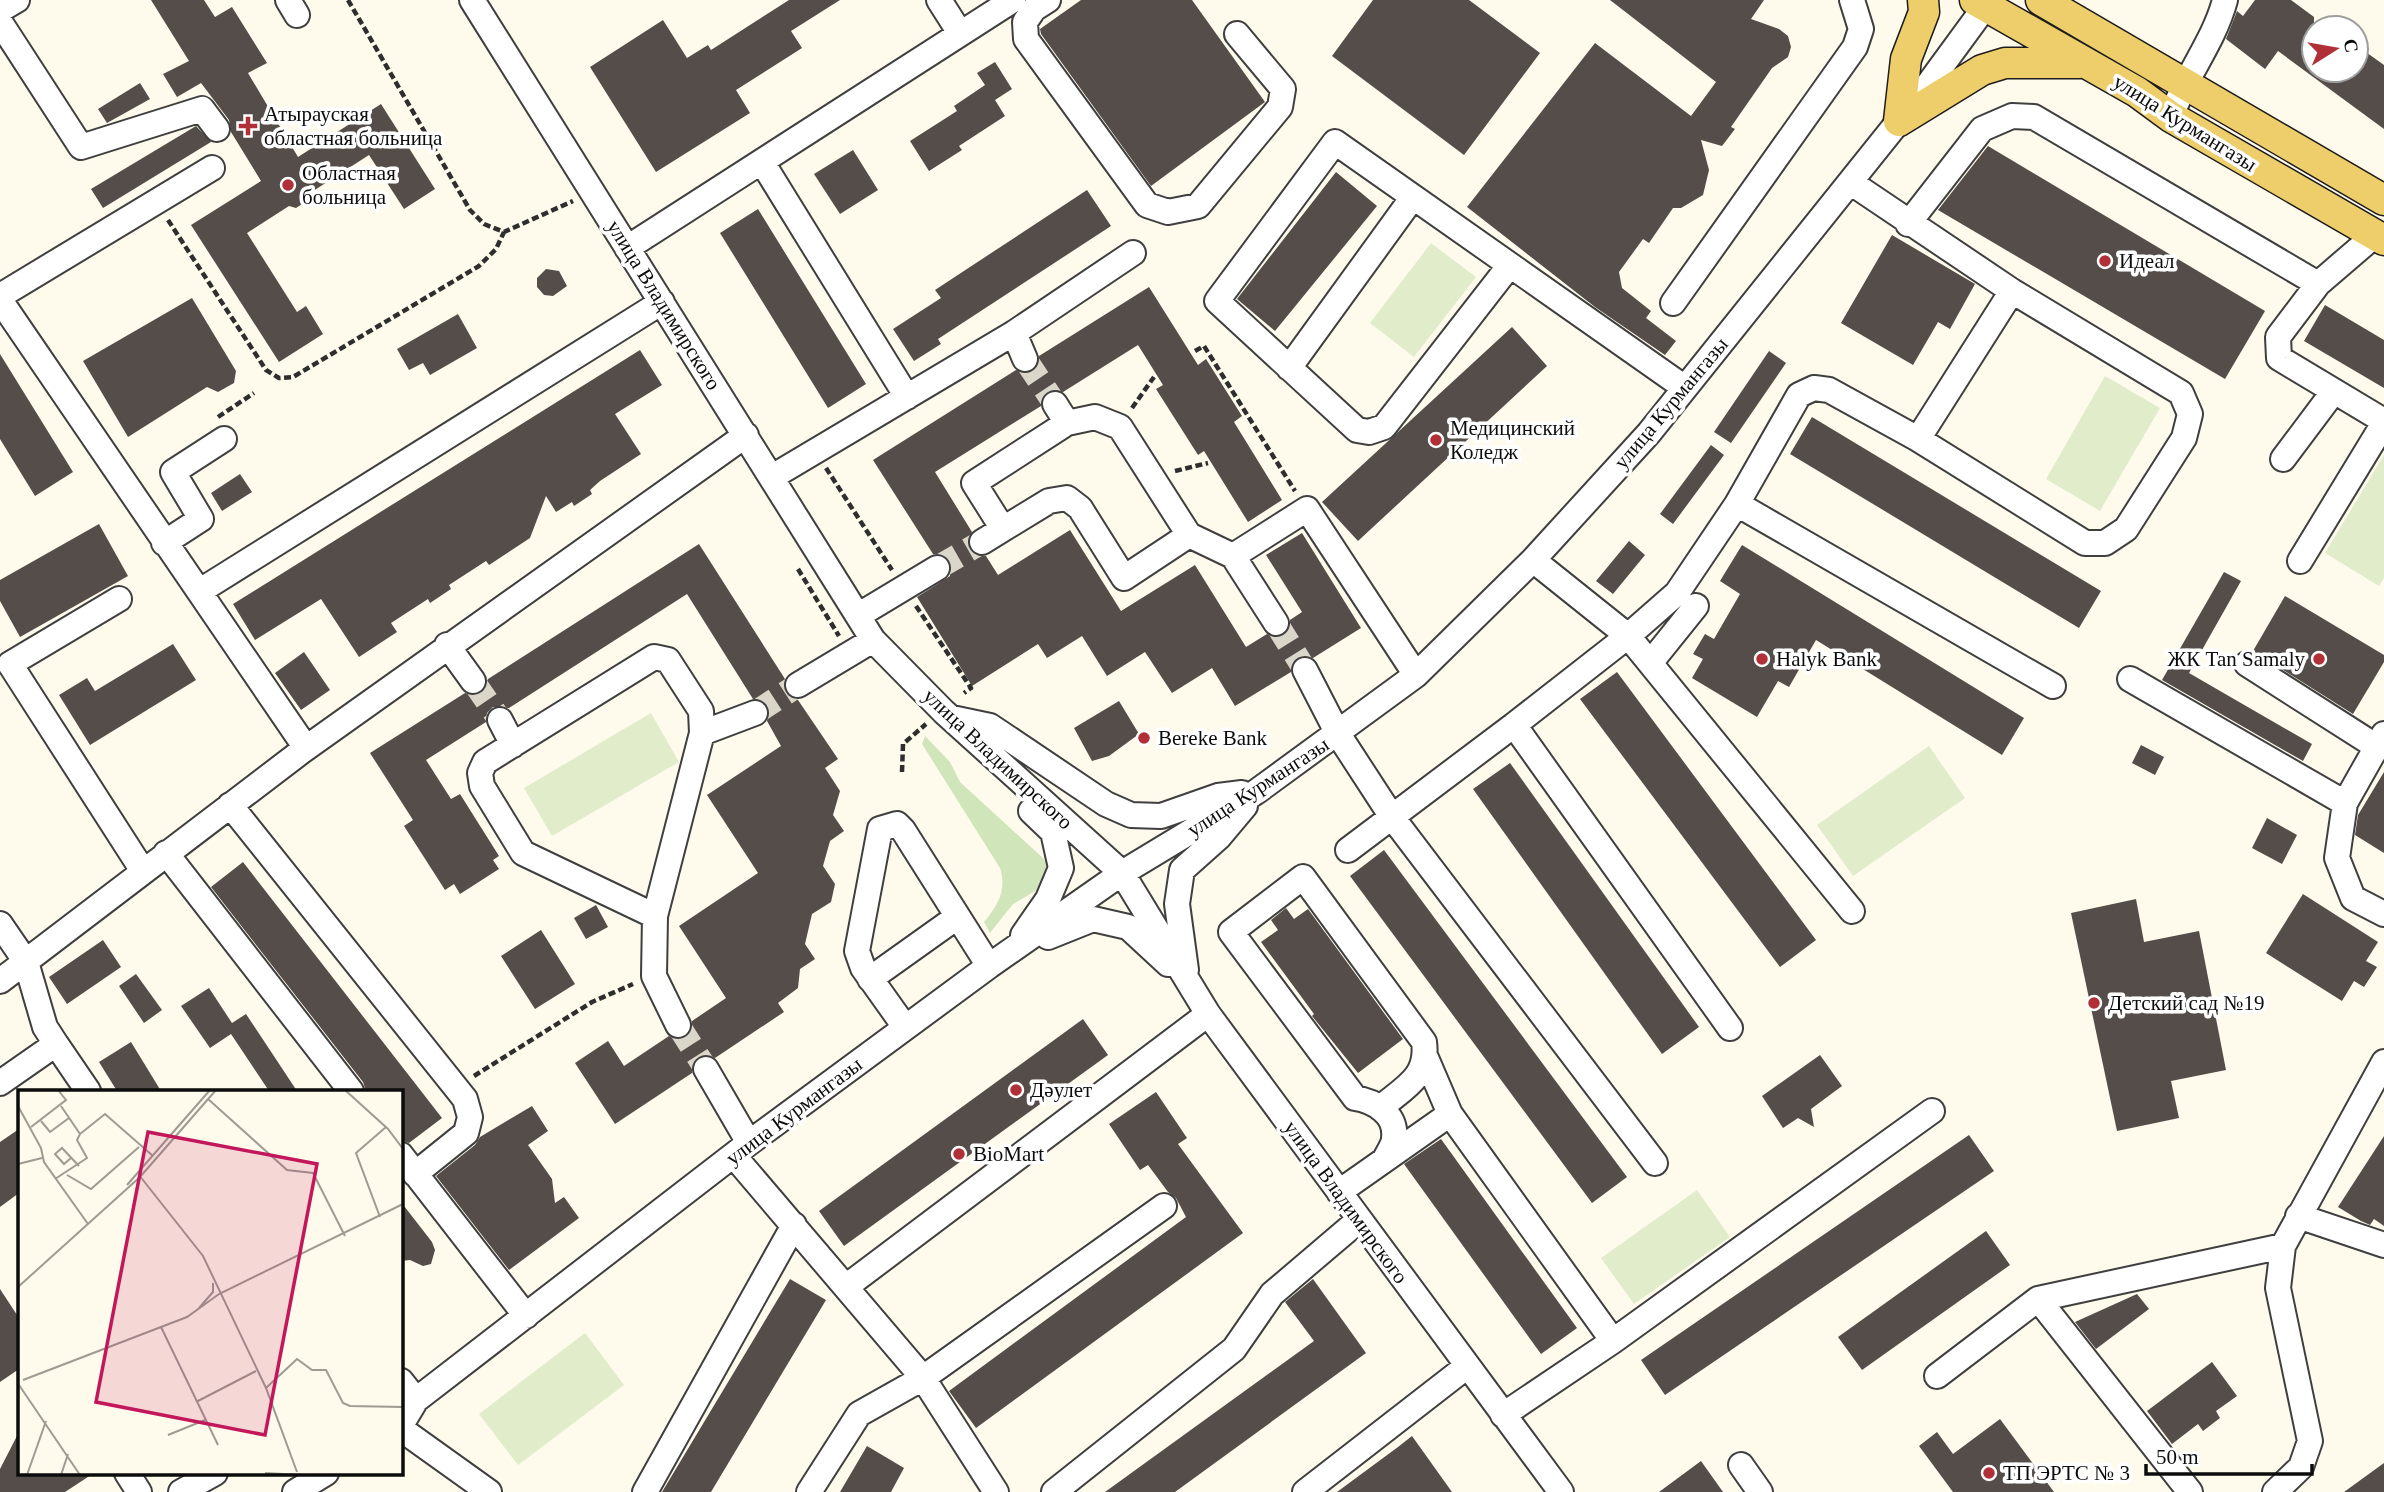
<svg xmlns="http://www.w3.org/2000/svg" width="2384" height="1492" font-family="Georgia,serif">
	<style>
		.green { fill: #d0e5b9 }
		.pitch { fill: #e1edca }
		.building { fill: #544d49 }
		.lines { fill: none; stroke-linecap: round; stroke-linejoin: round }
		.minor-tunnel { stroke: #dad6ca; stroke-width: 24; stroke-dasharray: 24 12; stroke-linecap: butt }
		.minor-casing { stroke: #3f3f3f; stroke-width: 28 }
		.major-casing { stroke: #1d1d1d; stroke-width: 33 }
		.path { stroke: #2e2e2e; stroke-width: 4.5; stroke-dasharray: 7 3.5; stroke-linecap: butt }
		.minor { stroke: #fff; stroke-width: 24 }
		.major { stroke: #eece6b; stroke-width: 30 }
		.poi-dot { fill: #b12f36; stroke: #fff; stroke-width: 2.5 }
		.labels { text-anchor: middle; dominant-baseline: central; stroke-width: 7; stroke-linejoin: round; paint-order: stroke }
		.poi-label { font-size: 21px; fill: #0c0c0c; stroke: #fff; text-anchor: start }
		.street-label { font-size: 21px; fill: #0c0c0c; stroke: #fff }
		.inset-road { fill: none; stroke: #9d9b92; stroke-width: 2 }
		.view { fill: #c2185b; fill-opacity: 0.15; stroke: #c2185b; stroke-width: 3.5 }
		.inset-edge { fill: none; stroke: #0c0c0c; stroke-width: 3.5 }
	</style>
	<rect width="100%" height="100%" fill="#fefaec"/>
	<path class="green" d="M925 736 950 762 960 782 1044 859 1047 869 1037 890 1013 904 990 933 984 922C998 905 1007 890 1000 868L922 744Z"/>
	<path class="pitch" d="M1431 243 1476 277 1414 357 1370 323Z
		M2105 376 2160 408 2100 511 2046 479Z
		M2384 455V578L2379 586 2325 553Z
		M651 713 679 762 552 836 524 788Z
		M1929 746 1965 798 1853 876 1817 825Z
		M1697 1190 1730 1237 1634 1304 1601 1258Z
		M585 1333 624 1385 518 1465 479 1414Z"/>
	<path class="building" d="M151 0H204L215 17 232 7 267 63 248 73 298 157 381 104 435 189 404 209 369 155 307 195 305 202 296 208 289 206 247 233 297 312 306 306 323 334 279 362 191 225 261 181 231 132 229 120 201 83 177 97 163 74 189 61Z
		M789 0H840L791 31 802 48 736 90 750 113 656 172 590 67 663 20 687 58 708 45 711 50Z
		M1081 0H1192L1265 102 1151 186 1041 34 1040 29Z
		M1373 0H1469L1540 53 1464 155 1332 56Z
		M1610 0H1764L1751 19 1779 29 1788 36 1791 47 1788 57 1772 68 1731 127 1735 129 1722 146 1701 140 1709 170 1703 195 1681 208H1673L1649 243 1643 239 1619 272 1622 288 1651 311 1646 318 1676 341 1665 355 1595 307 1467 207 1595 43 1691 116 1716 82Z
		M2255 0H2291L2314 17V70H2356V45L2384 65V129L2278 51 2265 69 2226 39 2237 11 2243 16Z
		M995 62 1012 89 995 100 1005 116 959 146 962 150 929 171 910 141 957 111 954 106 985 85 977 73Z
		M140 83 150 99 107 123 98 109Z
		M196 126 211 142 103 208 91 189Z
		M1988 146 2265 311 2225 379 1938 210Z
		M853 150 878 190 840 214 814 174Z
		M1336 172 1377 206 1275 331 1237 299Z
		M1087 190 1111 226 938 339 941 344 914 361 893 329 941 298 935 290Z
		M758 209 866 384 828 408 720 233Z
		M1892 235 1975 284 1950 329 1938 322 1913 365 1841 323Z
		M546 269 559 271 567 286 553 296 544 295 537 287V278Z
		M1149 287 1198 365 1206 359 1242 416 1234 422 1282 500 1248 522 1204 451 1198 455 1156 389 1163 385 1138 345 1063 392 1048 391 1042 398 1041 406 935 472 972 532 967 542 969 549 976 555 986 556 998 575 1070 530 1121 611 1195 565 1246 647 1267 634 1276 638 1283 636 1289 629 1290 620 1302 612 1266 555 1302 533 1361 628 1313 658 1298 657 1292 663 1291 672 1235 706 1212 668 1172 693 1145 652 1107 676 1082 636 1047 658 1038 644 972 686 917 597 950 576V561L944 555 933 554 873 460 1016 370 1031 372 1037 367 1039 356Z
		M192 298 236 371 234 383 218 392 207 387 128 437 83 361Z
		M2325 305 2384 340V388L2304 341Z
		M458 314 477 348 430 375 423 363 409 370 397 349Z
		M1512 327 1547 366 1358 541 1322 502Z
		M640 350 662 385 615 414 641 454 600 481 590 490 592 494 574 506 572 502 556 512 546 496 530 538 489 565 486 561 449 585 451 589 430 603 428 599 391 623 397 632 359 657 321 599 255 640 233 604Z
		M1769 351 1786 363 1731 443 1714 432Z
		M0 354 73 472 35 496 0 439Z
		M1812 417 2101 591 2079 628 1790 454Z
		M1711 445 1724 455 1673 524 1660 514Z
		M240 474 252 492 222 511 211 493Z
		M99 524 128 576 20 637 0 601V580Z
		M1629 541 1645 555 1613 594 1596 581Z
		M699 544 785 679 786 693 798 700 838 759 825 768 840 791 833 815 844 831 830 841 823 866 835 884 831 902 812 914 805 944 815 959 800 969 798 988 778 1003 784 1012 715 1058 707 1054 698 1057 693 1062 692 1073 615 1124 575 1063 608 1041 624 1066 669 1036 676 1040 685 1038 691 1033 692 1021 726 998 679 926 758 873 707 795 781 746 767 721 769 707 764 701 753 699 687 594 509 708 493 707 487 713 486 722 426 760 451 799 460 794 499 856 493 860 499 869 460 894 454 884 445 890 404 826 413 820 370 753 465 693 474 696 481 693 488 679Z
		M1742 545 2024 718 2002 755 1816 640 1789 687 1778 681 1757 717 1692 678 1703 659 1693 654 1705 634 1714 639 1740 594 1720 581Z
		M2224 572 2241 581 2189 673 2312 744 2303 761 2162 680Z
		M2285 596 2384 655V662L2353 714 2253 651Z
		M173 644 196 680 90 745 59 695 87 678 95 691Z
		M304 652 330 690 301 710 275 673Z
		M1617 672 1816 940 1780 967 1580 699Z
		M1119 701 1139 734 1109 756 1092 761 1074 728Z
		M2141 745 2164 757 2155 775 2132 763Z
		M1510 763 1699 1027 1662 1054 1473 789Z
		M2384 772V853L2355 835 2358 815Z
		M2267 818 2297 835 2282 864 2252 848Z
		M1384 850 1627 1177 1592 1203 1350 876Z
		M243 862 442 1118 409 1143 401 1140V1091H366L363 1082 211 887Z
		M2303 894 2378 942 2366 961 2377 967 2364 987 2354 981 2342 1001 2266 953Z
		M2136 899 2144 942 2199 931 2226 1070 2171 1081 2179 1118 2117 1131 2071 913Z
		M596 905 608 927 586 939 574 918Z
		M1286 908 1294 919 1308 909 1403 1039 1358 1073 1312 1016 1314 1014 1261 942 1278 930 1271 920Z
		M541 930 575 984 535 1009 501 956Z
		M103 940 121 967 67 1004 49 977Z
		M136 974 162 1010 144 1023 119 986Z
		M209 988 232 1023 246 1014 297 1091H269L231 1034 210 1048 181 1006Z
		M1083 1019 1108 1055 844 1246 819 1211Z
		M131 1042 161 1091H117L99 1062Z
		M1820 1055 1842 1086 1811 1109 1814 1127 1798 1118 1783 1128 1762 1096Z
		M1156 1092 1187 1138 1178 1144 1243 1233 976 1428 949 1391 1186 1217 1176 1198 1168 1192 1148 1165 1140 1170 1109 1124Z
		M532 1106 548 1131 528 1145 552 1179 555 1203 564 1197 579 1218 509 1270 436 1176 475 1145 480 1137Z
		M19 1129V1193L0 1207V1142Z
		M1969 1135 1994 1171 1665 1395 1641 1360Z
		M2384 1136V1226L2374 1219 2370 1225 2361 1221 2338 1207Z
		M1441 1139 1577 1328 1541 1354 1404 1164Z
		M401 1202 432 1242 435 1250 431 1264 423 1266 410 1260 401 1261Z
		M1986 1231 2010 1265 1862 1370 1838 1337Z
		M790 1279 826 1300 711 1492H662Z
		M1313 1279 1366 1353 1175 1492H1105L1314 1341 1285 1302Z
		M0 1289 19 1318V1369L0 1382Z
		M2137 1294 2149 1309 2096 1349 2075 1322Z
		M2212 1362 2237 1396 2216 1411 2220 1418 2203 1431 2198 1424 2172 1444 2147 1411Z
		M2000 1419 2054 1492H1953L1919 1446 1937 1432 1953 1454Z
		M19 1432V1473H94L65 1492H0V1469Z
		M1412 1436 1452 1492H1337L1398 1447Z
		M867 1446 904 1468 891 1492H840Z
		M1701 1461 1723 1492H1659Z
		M2384 1463V1492H2344Z"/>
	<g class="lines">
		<path class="minor-tunnel" d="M1025 359 1055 404
			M937 568 982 542
			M1276 623 1305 670
			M473 681 500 720
			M755 713 798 685
			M678 1025 706 1069"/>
		<defs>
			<path id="minor" d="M288 0 297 15
				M472 0 873 640 944 712 1122 873 1208 1014 1561 1492
				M939 0 960 33
				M1048 0 1034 9 1025 22 1026 39 1147 205 1168 212 1198 206 1280 107 1283 89 1237 34
				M0 10 17 0
				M0 22 81 147 202 109 217 129
				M2171 117C2185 76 2214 42 2225 0
				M762 162 907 397
				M1908 224 1982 129 2012 116 2034 117 2318 284
				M2375 235 2318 284 2278 337 2279 358 2384 421
				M627 248 1013 0
				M1510 265 1384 427 1369 432 1357 430 1217 301 1335 142 1685 388
				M0 296 212 168
				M0 300 306 748
				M1673 303 1855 47 1861 29 1852 0
				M1014 333 1025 359
				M1289 368 1413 197
				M1055 404 1067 423
				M1918 439 2012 291
				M2283 459 2334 391
				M772 477 1014 333 1133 253
				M1737 504 1799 395 1814 388 1829 390 1918 439 2085 543H2105L2126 529 2184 438 2190 414 2181 393 2012 291 1850 182
				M1189 535 1124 578 1080 508 1067 498 1049 501 1003 529 974 483 1067 423 1095 417 1120 427 1189 535 1233 556 1276 623
				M982 542 1003 529
				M164 543 201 519 173 472 224 439
				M1233 556 1307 509 1416 675
				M1533 560 1628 636 1852 911
				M2300 561 2384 423
				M200 591 662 302
				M119 599 10 664 143 871
				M859 615 937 568
				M447 645 473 681
				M1651 662 1696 606
				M2247 664 2377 747
				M1305 670 1338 734 1392 817 1655 1163
				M2130 679 2345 803
				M798 685 873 640
				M952 718 990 726 1106 804 1131 815 1161 816 1218 796 1242 793
				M500 720 513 745
				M1514 725 1628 636 1677 593 1737 504 2053 686
				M702 733 755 713
				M2384 734 2345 803 2337 858 2353 898 2384 914
				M230 805 465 1099 470 1117 466 1133 415 1174
				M1348 850 1514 725 1730 1028
				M166 853 351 1091
				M655 916 523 853 482 786 480 773 485 762 654 657 668 660 701 711 702 733 655 916 654 976 678 1025
				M0 924 26 962 45 1027 56 1044
				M1023 935 1048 899 1061 868 1053 832 1031 811
				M1048 937 1093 919 1128 927 1168 964
				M1186 970 1177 904 1182 870 1219 837 1245 806
				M870 979 957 917
				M0 981 302 751 746 435
				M905 1027 863 968 857 951 880 829 897 824 903 830 989 966
				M1426 1058 1450 1114
				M706 1069 749 1143
				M0 1083 56 1044 88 1091
				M1380 1108C1404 1088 1429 1077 1424 1042L1303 877 1231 932 1355 1098C1374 1101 1397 1114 1394 1138 1394 1144 1388 1153 1385 1159
				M401 1155 526 1316
				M734 1156 923 1378 996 1492
				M1339 1192 1450 1114 1613 1341
				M2298 1216 2384 1245
				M847 1286 1208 1014
				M2038 1299 2283 1246
				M1937 1376 2038 1299 2190 1492
				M401 1381 416 1400
				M1503 1415 1613 1341 1932 1111
				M401 1425 416 1400 749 1143 989 966 1122 873 1256 792 1416 675 1533 560 1649 433 1927 86 1990 0
				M401 1429 489 1492
				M1741 1465 1760 1492
				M127 1473 139 1492
				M181 1492 215 1473
				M295 1492 326 1473
				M645 1492 794 1225
				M809 1492 859 1414 923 1378 1164 1206
				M1054 1492 1234 1349 1272 1294 1359 1220
				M1305 1492 1466 1367
				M2275 1492 2301 1467 2310 1441 2278 1288 2283 1246 2384 1062"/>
			<path id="major" d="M1975 0 2137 92 2171 117 2384 240
				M2041 0 2384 200
				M1899 121 1982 70 2005 63H2080
				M1899 121 1906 59 1924 12 1923 0"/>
		</defs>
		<use href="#minor" class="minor-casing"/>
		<use href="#major" class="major-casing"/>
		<path class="path" d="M348 0 470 210 484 224 504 232 573 201
			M168 220 266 370 279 378 293 377 479 266 496 249 504 232
			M1195 351 1204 346 1295 491
			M1132 408 1154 377
			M218 417 254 393
			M826 468 892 570
			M1175 471 1208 463
			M798 569 839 636
			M916 606 971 688 964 693
			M902 772 903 744 926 724
			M474 1076 592 1002 633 984"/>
		<use href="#minor" class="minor"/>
		<use href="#major" class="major"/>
	</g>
	<g class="poi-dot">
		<path d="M244.5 115.5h7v7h7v7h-7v7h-7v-7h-7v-7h7z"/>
		<circle cx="288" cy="185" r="7"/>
		<circle cx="2105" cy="261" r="7"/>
		<circle cx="1436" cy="440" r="7"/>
		<circle cx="1762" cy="659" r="7"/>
		<circle cx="2319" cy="659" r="7"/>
		<circle cx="1144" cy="738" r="7"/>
		<circle cx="2094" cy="1003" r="7"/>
		<circle cx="1016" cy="1090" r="7"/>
		<circle cx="959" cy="1154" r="7"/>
		<circle cx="1989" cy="1473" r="7"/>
	</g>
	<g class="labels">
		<g class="poi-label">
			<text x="264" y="114">Атырауская<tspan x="264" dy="24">областная больница</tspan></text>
			<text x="302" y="173">Областная<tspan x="302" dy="24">больница</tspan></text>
			<text x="2119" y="261">Идеал</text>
			<text x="1450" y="428">Медицинский<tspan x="1450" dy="24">Коледж</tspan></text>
			<text x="1776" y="659">Halyk Bank</text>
			<text x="2305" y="659" text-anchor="end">ЖК Tan Samaly</text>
			<text x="1158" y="738">Bereke Bank</text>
			<text x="2108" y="1003">Детский сад №19</text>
			<text x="1030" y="1090">Дәулет</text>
			<text x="973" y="1154">BioMart</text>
			<text x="2003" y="1473">ТП ЭРТС № 3</text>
		</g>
		<g class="street-label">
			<text transform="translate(2185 123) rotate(32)">улица Курмангазы</text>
			<text transform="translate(664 305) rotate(58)">улица Владимирского</text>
			<text transform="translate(1671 403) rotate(-50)">улица Курмангазы</text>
			<text transform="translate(998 759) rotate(43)">улица Владимирского</text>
			<text transform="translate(1258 787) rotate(-33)">улица Курмангазы</text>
			<text transform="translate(794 1111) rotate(-37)">улица Курмангазы</text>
			<text transform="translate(1346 1202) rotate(54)">улица Владимирского</text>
		</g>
	</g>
	<g transform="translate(18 1090)">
		<rect width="385" height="385" fill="#fefaec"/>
		<path class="inset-road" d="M327 0 370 39 385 59M190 9 269 80 295 83 327 146M0 16 23 58 26 72 70 134M23 31 32 42 51 28M13 37 48 10 40 0M62 44 87 24 135 66M53 68 46 74 37 64 44 58 61 76M0 74 24 68M49 85 73 99 121 57M121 85 185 166 248 298 279 382M37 89 69 68 59 50 62 44 43 16M109 95 192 0M362 127 338 63 368 37M0 197 122 87 198 0M181 218 195 202V193M143 237 200 355M5 290 169 227 201 204 385 114M1 295 62 385M248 298 279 269 294 280H308L325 313 332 316 385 317M178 312 238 281M150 345 187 330M247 383 281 385M9 385 28 331M43 385 50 364"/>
		<path class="view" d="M130 42 299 74 247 345 78 312Z"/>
		<rect width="385" height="385" class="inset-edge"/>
	</g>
	<g transform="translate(2335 49) rotate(79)"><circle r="33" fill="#ffffff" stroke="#9e9e9e" stroke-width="2"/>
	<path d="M0-5L12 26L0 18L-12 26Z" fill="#b12f36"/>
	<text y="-10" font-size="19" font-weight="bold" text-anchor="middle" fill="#0c0c0c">С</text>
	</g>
	<path d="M2146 1464v10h166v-10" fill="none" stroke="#0c0c0c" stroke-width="3.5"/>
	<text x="2156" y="1464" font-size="21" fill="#0c0c0c" stroke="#ffffff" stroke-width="5" paint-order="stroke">50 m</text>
</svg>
